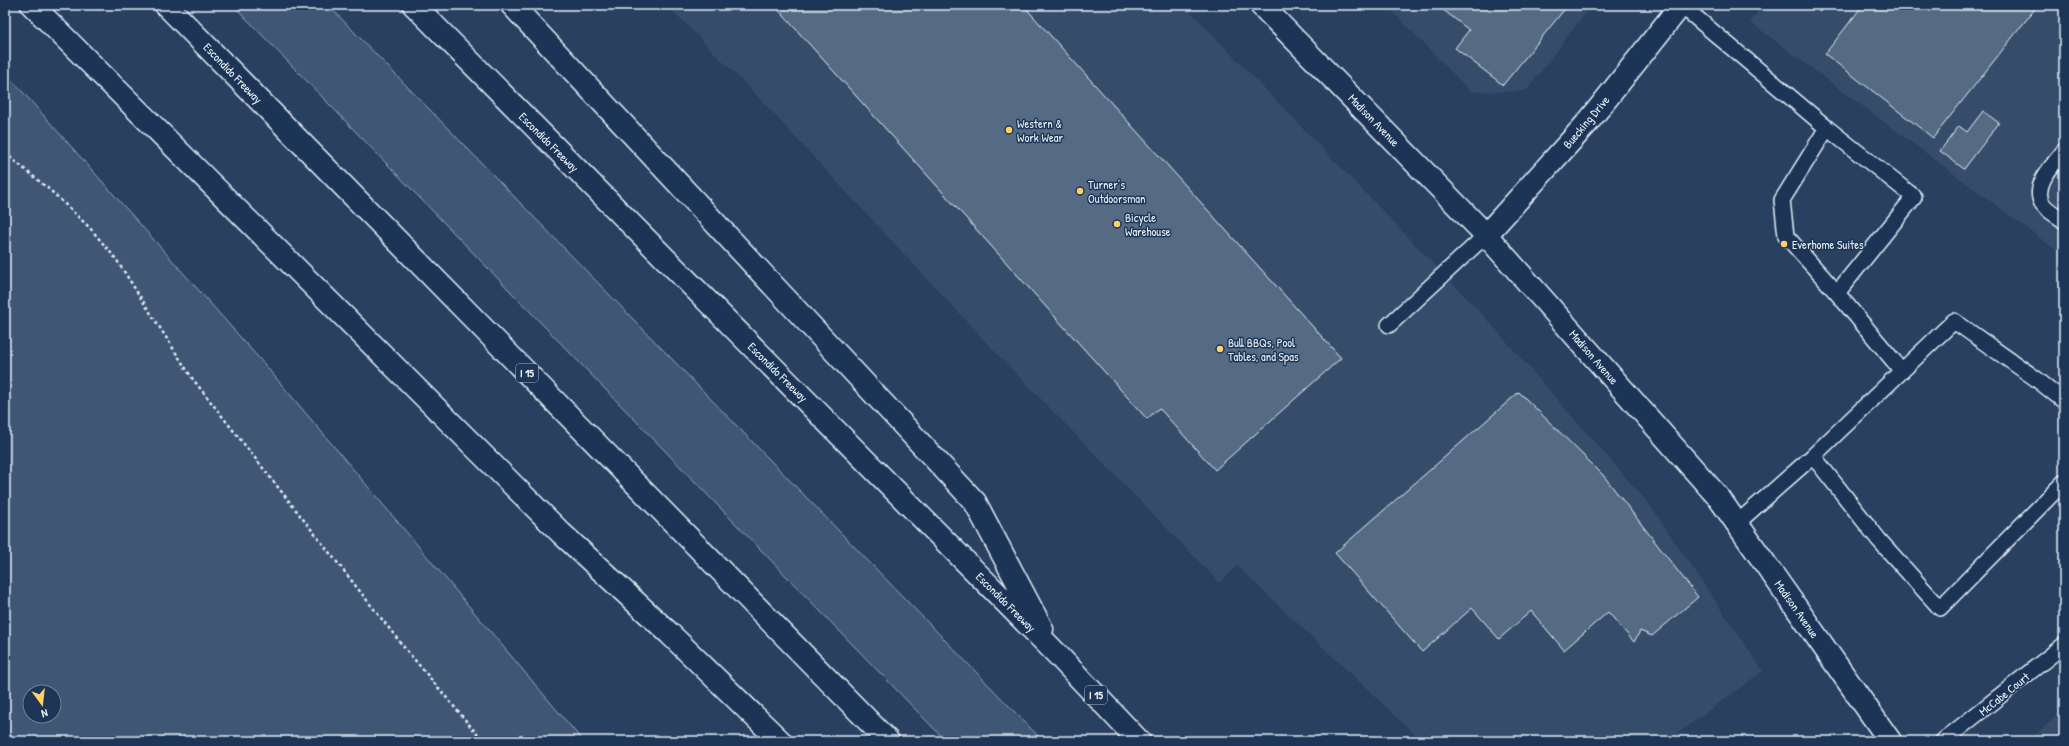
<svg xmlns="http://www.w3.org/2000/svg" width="2069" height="746" font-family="'Patrick Hand',sans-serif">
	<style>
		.built { fill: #364d6b }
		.green { fill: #415774; stroke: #94a4b6; fill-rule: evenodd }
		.building { fill: #556a83; stroke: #e8f1f8 }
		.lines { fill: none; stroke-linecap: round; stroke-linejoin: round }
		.service-casing { stroke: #e8f1f8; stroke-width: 18 }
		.minor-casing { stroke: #e8f1f8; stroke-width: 25 }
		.tertiary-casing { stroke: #e8f1f8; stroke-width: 25 }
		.motorway-casing { stroke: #e8f1f8; stroke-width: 25 }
		.path { stroke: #e8f1f8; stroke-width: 2.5; stroke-dasharray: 3 3; stroke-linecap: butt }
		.service { stroke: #1d3557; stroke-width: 15 }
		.minor { stroke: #1d3557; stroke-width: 22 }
		.tertiary { stroke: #1d3557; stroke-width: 22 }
		.motorway { stroke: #1d3557; stroke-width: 22 }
		.poi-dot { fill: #ffd166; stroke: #1d3557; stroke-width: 1.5 }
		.labels { text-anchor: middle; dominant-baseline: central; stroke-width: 3; stroke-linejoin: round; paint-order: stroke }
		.shield { fill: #1d3557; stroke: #abb9c8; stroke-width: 1 }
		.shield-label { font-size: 11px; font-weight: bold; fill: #e8f1f8 }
		.street-label { font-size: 12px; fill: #e8f1f8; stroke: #1d3557 }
		.poi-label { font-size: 12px; fill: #e8f1f8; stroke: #1d3557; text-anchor: start }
	</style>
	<rect width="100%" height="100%" fill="#294061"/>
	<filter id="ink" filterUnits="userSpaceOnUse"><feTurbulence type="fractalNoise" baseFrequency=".025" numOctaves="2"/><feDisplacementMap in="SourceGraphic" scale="8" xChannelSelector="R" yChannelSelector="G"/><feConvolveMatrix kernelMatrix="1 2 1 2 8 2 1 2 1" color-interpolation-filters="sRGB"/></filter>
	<g filter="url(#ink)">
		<path class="built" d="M667 5H1184L1484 316 1649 504 1763 671 1667 741H1422L1237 566 1220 583 1001 358 755 94Z
			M1386 5H1591L1526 91 1471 92Z
			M1763 5H2064V256L1750 22Z
			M2064 710V741H2028Z"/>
		<path class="green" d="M233 5H328L1043 741H946Z
			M5 72 265 365 583 741H5ZM30 692H54V716H30Z"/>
		<path class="building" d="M774 5H1023L1341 358 1215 470 1159 408 1147 419Z
			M1437 5H1568L1503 85 1455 48 1469 30Z
			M1863 5H2038L1933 138 1825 54Z
			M1983 111 1999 123 1964 169 1940 151 1959 126 1967 132Z
			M1519 392 1603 475 1698 597 1652 636 1640 631 1634 642 1608 612 1564 650 1531 611 1499 639 1472 608 1422 652 1335 553Z"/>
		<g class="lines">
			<defs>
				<path id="service" d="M1681 5 1827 128 1914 197 1837 293 1902 371
					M1827 128 1782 200 1786 236 1837 293
					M2064 151C2054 164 2032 185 2042 203 2046 210 2058 216 2064 221
					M1389 325 1486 235
					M1813 456 1879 540 1940 608 2064 482
					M1736 524 1813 456 1954 321 2035 378 2064 401
					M1943 741 2064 645"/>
				<path id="minor" d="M1486 235 1719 498 1890 741"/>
				<path id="tertiary" d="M1261 5 1486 235 1588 122 1681 5"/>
				<path id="motorway" d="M32 5 561 533 670 634 780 741
					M166 5 888 741
					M414 5 1053 650 1139 741
					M512 5 975 502 1042 629"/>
			</defs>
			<use href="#service" class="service-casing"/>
			<use href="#minor" class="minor-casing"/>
			<use href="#tertiary" class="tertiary-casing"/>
			<use href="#motorway" class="motorway-casing"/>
			<path class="path" d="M5 153 51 191 90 228 116 259 192 378 403 646 483 741"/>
			<use href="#service" class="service"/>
			<use href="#minor" class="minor"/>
			<use href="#tertiary" class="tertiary"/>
			<use href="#motorway" class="motorway"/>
		</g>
	</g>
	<g class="poi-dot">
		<circle cx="1009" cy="130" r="4"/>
		<circle cx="1080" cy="191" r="4"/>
		<circle cx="1117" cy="224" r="4"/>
		<circle cx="1784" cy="244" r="4"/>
		<circle cx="1220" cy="349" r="4"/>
	</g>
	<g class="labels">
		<g class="shield">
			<rect x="516" y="364" width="22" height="18" rx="3"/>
			<rect x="1085" y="686" width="22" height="18" rx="3"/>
		</g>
		<g class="shield-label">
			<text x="527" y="373">I 15</text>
			<text x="1096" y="695">I 15</text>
		</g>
		<g class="street-label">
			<text transform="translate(233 73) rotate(46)">Escondido Freeway</text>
			<text transform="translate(1374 120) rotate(46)">Madison Avenue</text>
			<text transform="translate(1586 122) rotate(-50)">Buecking Drive</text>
			<text transform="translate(549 142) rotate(45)">Escondido Freeway</text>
			<text transform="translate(1594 357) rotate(49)">Madison Avenue</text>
			<text transform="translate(778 372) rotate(45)">Escondido Freeway</text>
			<text transform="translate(1006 602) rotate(45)">Escondido Freeway</text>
			<text transform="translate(1797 609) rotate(55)">Madison Avenue</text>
			<text transform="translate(2004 694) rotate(-39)">McCabe Court</text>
		</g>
		<g class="poi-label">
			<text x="1017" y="123">Western &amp;<tspan x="1017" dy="14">Work Wear</tspan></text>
			<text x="1088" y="184">Turner’s<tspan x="1088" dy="14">Outdoorsman</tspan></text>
			<text x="1125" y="217">Bicycle<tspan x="1125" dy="14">Warehouse</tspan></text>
			<text x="1792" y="244">Everhome Suites</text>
			<text x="1228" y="342">Bull BBQs, Pool<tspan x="1228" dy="14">Tables, and Spas</tspan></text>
		</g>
	</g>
	<rect width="2069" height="746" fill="none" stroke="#1d3557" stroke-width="20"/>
	<rect x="10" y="10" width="2049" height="726" fill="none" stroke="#e8f1f8" stroke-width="1.5" filter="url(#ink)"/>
	<g transform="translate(42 704) rotate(165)"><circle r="19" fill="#1d3557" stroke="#6e8097"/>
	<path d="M0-3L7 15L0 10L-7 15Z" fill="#ffd166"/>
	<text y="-6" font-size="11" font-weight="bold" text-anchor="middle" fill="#e8f1f8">N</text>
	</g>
</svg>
